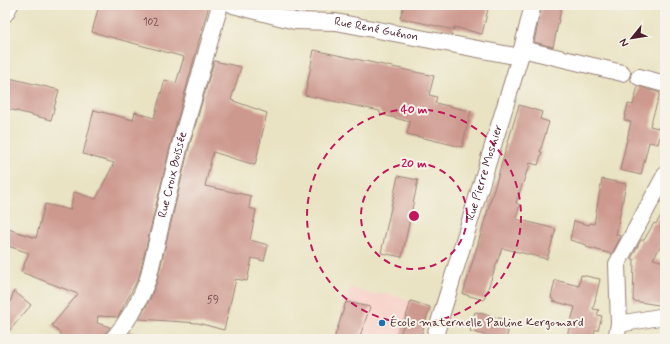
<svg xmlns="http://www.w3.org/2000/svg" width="670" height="344" font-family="Mynerve,sans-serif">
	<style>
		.built { fill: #f7d1c9 }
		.building { fill: #cd998f }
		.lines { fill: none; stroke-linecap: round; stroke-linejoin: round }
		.minor-casing { stroke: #9a8177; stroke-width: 18 }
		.minor { stroke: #fff; stroke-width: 16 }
		.ring { fill: none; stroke: #c2185b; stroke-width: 2; stroke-dasharray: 7 5 }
		.poi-dot { fill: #1f6fb2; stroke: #f7f3e8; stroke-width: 1.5 }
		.labels { text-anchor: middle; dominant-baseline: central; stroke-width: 4; stroke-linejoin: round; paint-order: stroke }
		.number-label { font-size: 10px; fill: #6b3e44 }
		.street-label { font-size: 12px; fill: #4a1f2b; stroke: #f7f3e8 }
		.poi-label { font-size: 12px; fill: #4a1f2b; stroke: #f7f3e8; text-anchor: start }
		.centre { fill: #c2185b; stroke: #f7f3e8; stroke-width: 2 }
		.ring-label { font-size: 12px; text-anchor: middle; font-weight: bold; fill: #c2185b; stroke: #f7f3e8; stroke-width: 4; stroke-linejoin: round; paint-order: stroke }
	</style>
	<rect width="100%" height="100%" fill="#f7f3e8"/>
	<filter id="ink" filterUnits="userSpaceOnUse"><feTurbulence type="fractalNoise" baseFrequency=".025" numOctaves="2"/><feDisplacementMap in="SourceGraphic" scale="8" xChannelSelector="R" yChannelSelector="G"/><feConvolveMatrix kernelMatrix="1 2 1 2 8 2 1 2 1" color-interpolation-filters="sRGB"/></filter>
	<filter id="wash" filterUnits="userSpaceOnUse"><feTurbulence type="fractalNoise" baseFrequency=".012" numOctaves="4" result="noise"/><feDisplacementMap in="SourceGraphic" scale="16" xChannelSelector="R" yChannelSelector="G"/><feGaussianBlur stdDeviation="0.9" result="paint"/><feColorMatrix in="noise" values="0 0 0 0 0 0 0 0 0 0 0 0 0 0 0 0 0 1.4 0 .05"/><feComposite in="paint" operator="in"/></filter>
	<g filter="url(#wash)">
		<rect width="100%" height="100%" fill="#e9e3c3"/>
		<path class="built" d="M350 287 373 295 387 293 430 307 420 339H334Z"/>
		<g id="blocks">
			<path class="building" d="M99 5H209L171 143 139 276 136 283 118 317 98 316 97 323 110 327 105 333 104 339H65L52 325 78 294 21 272 29 253 5 245V228L36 238 45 204 70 210 74 192 96 199 114 163 83 154 94 110 133 120 135 112 154 118 165 80 176 83 184 57 92 32Z
				M404 5H489L482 34 454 27V30L400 18Z
				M542 5H562L553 47 534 42Z
				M314 50 434 76 429 95 437 97 435 103 471 111 462 147 407 134 410 122 380 114V111L305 95Z
				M214 61 241 67 231 100 267 113 255 165 213 152 205 186 251 196 249 208 256 210 250 240 268 245 264 261 252 258 247 281 236 279 224 330 198 323 139 319 150 299 157 281 189 147Z
				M5 77 59 90 51 120 5 108Z
				M638 86 660 93 650 126 662 129 658 144 649 142 641 175 620 170 631 122 624 120 628 104 633 105Z
				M519 105 542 112 540 119 549 122 540 152H542L538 165 530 163 528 172 527 171 516 203 520 205 516 219 556 229 547 259 502 248 484 300 463 294Z
				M398 176 418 180 402 257 381 253Z
				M602 179 626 184 616 235 621 236 612 254 586 247 587 245 570 240 574 221 589 225 590 223 594 224Z
				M665 209V239L653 259 665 262V306L633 301 634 259H631L641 240H644L654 223 656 224Z
				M581 275 600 279 593 309 599 310 597 315 602 316 598 330H595L593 339H566L575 307 553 301V299L551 298 555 280 579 286Z
				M14 291 31 305 5 336V316Z
				M411 301 430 307 420 339H399Z
				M346 302 370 307 359 339H334Z
				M475 312 511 321 506 339H499L470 331Z
				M130 333 138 335V339H125Z"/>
		</g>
	</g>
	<g filter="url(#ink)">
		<use href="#blocks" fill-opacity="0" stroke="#9a8177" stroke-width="1"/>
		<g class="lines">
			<defs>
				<g id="minor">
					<path id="s1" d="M233 5 295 21 336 22 520 57"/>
					<path d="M5 14 10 5"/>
					<path d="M522 49 622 73"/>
					<path d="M639 77 665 84"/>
					<path d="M619 324 665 316"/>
					<path id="s2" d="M113 339C128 321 140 301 148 279L180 145 220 5"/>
					<path id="s3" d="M434 339 520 57 533 5"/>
					<path d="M616 339 619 324 617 264 665 175"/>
				</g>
			</defs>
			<use href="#minor" class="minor-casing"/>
			<use href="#minor" class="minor"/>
		</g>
	</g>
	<g class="ring">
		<circle cx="414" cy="216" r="53"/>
		<circle cx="414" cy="216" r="107"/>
	</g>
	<circle class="poi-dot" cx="382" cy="323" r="4"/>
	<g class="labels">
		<g class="number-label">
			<text x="151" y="22">102</text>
			<text x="213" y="300">59</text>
		</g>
		<g class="street-label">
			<text stroke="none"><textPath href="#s1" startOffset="146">Rue René Guénon</textPath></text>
			<text stroke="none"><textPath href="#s3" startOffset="174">Rue Pierre Mosnier</textPath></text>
			<text stroke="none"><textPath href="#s2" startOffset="177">Rue Croix Boissée</textPath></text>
		</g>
		<g class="poi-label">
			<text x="390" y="323">École maternelle Pauline Kergomard</text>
		</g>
	</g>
	<circle cx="414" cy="216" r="6" class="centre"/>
	<g class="ring-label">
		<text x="414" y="113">40 m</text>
		<text x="414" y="167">20 m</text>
	</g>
	<rect width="670" height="344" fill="none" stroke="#f7f3e8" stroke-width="20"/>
	<g transform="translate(632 38) rotate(240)" stroke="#f7f3e8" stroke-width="3" paint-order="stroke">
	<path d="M0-3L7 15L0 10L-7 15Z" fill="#4a1f2b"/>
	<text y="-6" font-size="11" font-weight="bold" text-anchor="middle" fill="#4a1f2b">N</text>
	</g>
</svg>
